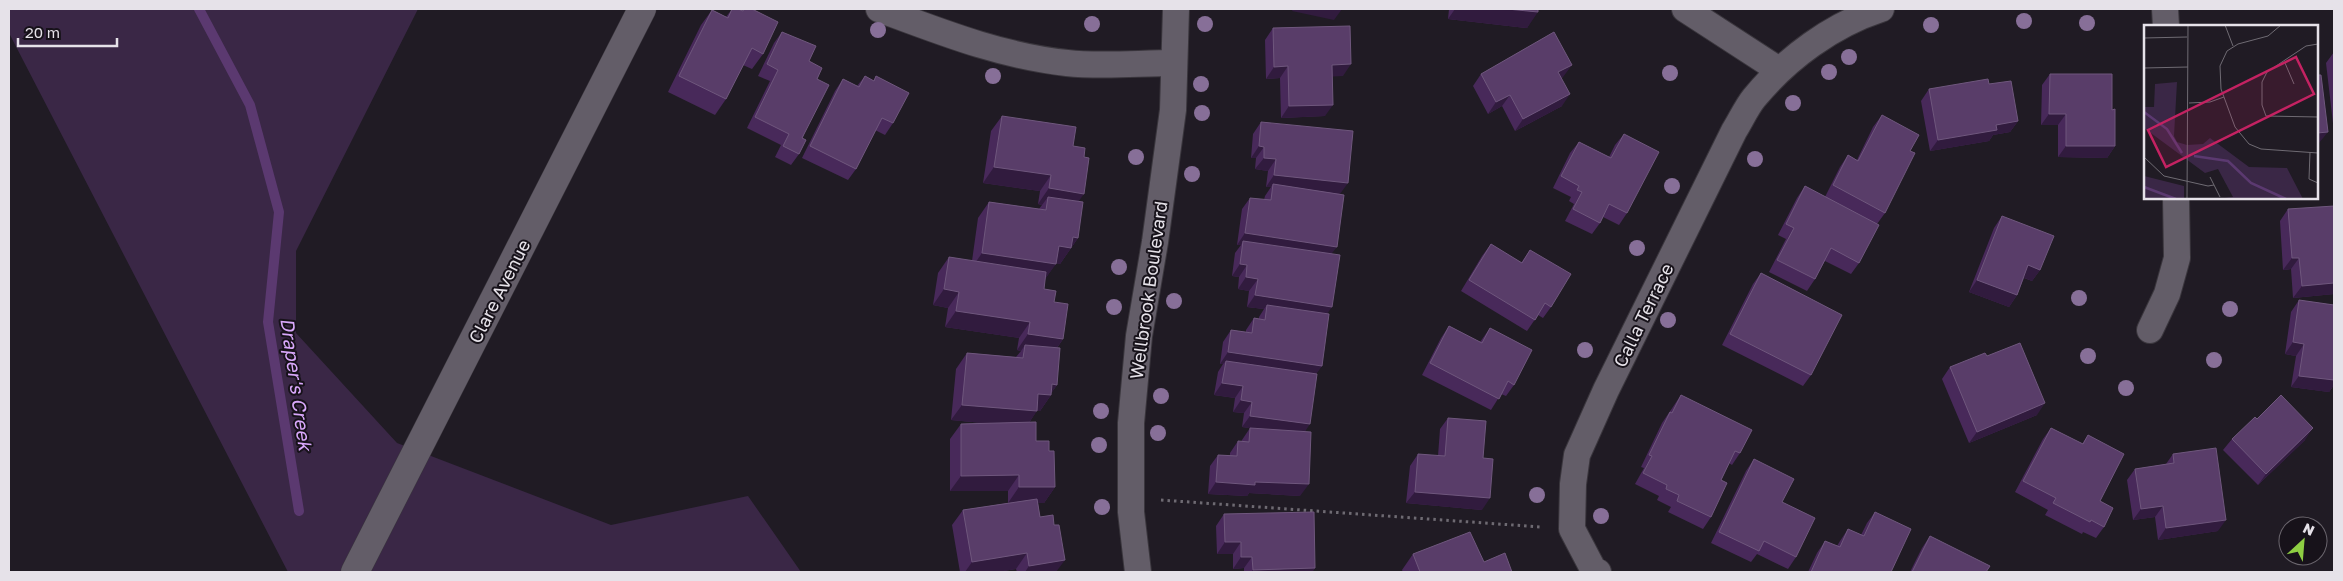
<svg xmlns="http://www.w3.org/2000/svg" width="2343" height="581" font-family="'Golos Text',sans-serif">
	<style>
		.green { fill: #3a2746 }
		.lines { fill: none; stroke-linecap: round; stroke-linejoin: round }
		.stream { stroke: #5b3970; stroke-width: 10 }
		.street-casing { stroke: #3a363d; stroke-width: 28 }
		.secondary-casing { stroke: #3a363d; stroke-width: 29 }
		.path { stroke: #6e6a72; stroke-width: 3; stroke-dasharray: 2.5 4; stroke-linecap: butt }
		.street { stroke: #635d68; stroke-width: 26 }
		.secondary { stroke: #635d68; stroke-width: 28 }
		.tree { fill: #876f98 }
		.wall { fill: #48295a }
		.shaded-wall { fill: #311b3e }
		.building { fill: #593d69; stroke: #6f577d }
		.labels { text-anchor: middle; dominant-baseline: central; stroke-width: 4; stroke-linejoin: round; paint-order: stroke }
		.street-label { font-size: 18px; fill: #e6e2e9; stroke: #17121a }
		.water-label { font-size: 19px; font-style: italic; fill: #d9a8fb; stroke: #17121a }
		.inset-river { fill: none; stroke: #5b3970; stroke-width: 2.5 }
		.inset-road { fill: none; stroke: #6f6b73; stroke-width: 1 }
		.view { fill: #c42262; fill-opacity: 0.15; stroke: #c42262; stroke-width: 2.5 }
		.inset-edge { fill: none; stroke: #e6e2e9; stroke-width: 2.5 }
	</style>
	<rect width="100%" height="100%" fill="#201b24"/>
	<path class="green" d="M9 9H418L296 251V333L397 443 611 525 748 496 801 572H288L9 33Z"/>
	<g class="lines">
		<path class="stream" d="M199 9 250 105 279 212 268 322 299 511"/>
		<defs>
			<path id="street" d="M879 9C941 32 1001 56 1067 63 1101 67 1139 63 1174 63
				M1685 9 1779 70
				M2165 9 2166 26
				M2150 330 2167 294 2177 258 2176 198
				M1138 572 1131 512V423L1139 336 1155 242 1173 110 1176 9
				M1598 572 1593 569 1572 529 1573 484 1577 455 1606 390 1734 131C1741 120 1746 108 1754 98 1787 58 1832 25 1881 9"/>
			<path id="secondary" d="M355 572 642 9"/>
		</defs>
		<use href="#street" class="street-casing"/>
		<use href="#secondary" class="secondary-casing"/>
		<path class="path" d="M1161 500 1541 527"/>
		<use href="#street" class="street"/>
		<use href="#secondary" class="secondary"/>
	</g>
	<g class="tree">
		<circle cx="2024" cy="21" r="8"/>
		<circle cx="2087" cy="23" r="8"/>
		<circle cx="1092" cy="24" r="8"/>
		<circle cx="1205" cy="24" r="8"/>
		<circle cx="1931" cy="25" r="8"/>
		<circle cx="878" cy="30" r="8"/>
		<circle cx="1849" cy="57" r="8"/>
		<circle cx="1829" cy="72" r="8"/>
		<circle cx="1670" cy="73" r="8"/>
		<circle cx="993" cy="76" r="8"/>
		<circle cx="1201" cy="84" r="8"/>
		<circle cx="1793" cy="103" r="8"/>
		<circle cx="1202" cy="113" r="8"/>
		<circle cx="1136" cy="157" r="8"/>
		<circle cx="1755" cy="159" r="8"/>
		<circle cx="1192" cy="174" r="8"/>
		<circle cx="1672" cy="186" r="8"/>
		<circle cx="1637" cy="248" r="8"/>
		<circle cx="1119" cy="267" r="8"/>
		<circle cx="2079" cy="298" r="8"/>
		<circle cx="1174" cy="301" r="8"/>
		<circle cx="1114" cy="307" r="8"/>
		<circle cx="2230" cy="309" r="8"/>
		<circle cx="1668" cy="320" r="8"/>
		<circle cx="1585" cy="350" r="8"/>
		<circle cx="2088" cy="356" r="8"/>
		<circle cx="2214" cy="360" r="8"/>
		<circle cx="2126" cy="388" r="8"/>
		<circle cx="1161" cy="396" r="8"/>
		<circle cx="1101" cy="411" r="8"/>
		<circle cx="1158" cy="433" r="8"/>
		<circle cx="1099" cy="445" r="8"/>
		<circle cx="1537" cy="495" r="8"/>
		<circle cx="1102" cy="507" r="8"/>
		<circle cx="1601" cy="516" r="8"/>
	</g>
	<path class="wall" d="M732 9H738L742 11 744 9H752L763 54 752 69 743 65 726 99 715 115 668 92 701 25 712 10 726 17Z
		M1449 9H1538L1527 28 1448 19Z
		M1273 28 1343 76H1332L1325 116 1281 118 1280 78 1266 79 1265 40Z
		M782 32 809 61 817 79 799 154 791 165 775 157 781 145 747 128 770 81 758 76 774 43Z
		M2334 52V132L2326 63Z
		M1481 74 1563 77 1561 78 1562 106 1515 131 1502 106 1488 114 1473 86Z
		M2050 74 2112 110 2115 146 2107 158 2058 157V125H2041L2042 85Z
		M865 76 873 81 876 76 893 123 885 135 875 130 856 169 848 180 802 158 835 91 843 79 857 86Z
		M1989 84 2018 121 2010 132 1993 135 1989 141 1930 151 1921 101 1929 89Z
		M1882 115 1910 151 1885 213 1877 224 1859 263 1851 274 1825 261 1815 279 1807 291 1769 272 1786 239 1778 235 1797 198 1805 186 1825 197 1840 167 1848 155 1857 160 1873 127Z
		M1002 116 1073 146 1078 201V238L1060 264 1056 263 1045 279 1044 289 1054 302 1063 339 1057 348V385L1051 393V395L1040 411 1037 410 1029 423 1036 441 1049 451 1055 487 1044 503H1038L1040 517 1056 572H1017L1016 569 997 572H960L952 525 963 510 1008 503V491H950V439L961 424 983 423 951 420 956 369 967 353 1016 357 1021 351 1017 350 1019 338 945 327 948 308 933 305 938 273 949 257 972 261 978 218 989 202 1039 209 1042 205 1038 204 1040 191 983 183 991 131Z
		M1261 122 1340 194 1331 254 1327 314 1322 366 1316 373 1305 432 1300 496 1249 493 1247 496 1208 494 1210 466 1218 455H1230V453L1238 441 1241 442 1242 440 1250 428 1242 427 1244 413 1233 412 1235 398 1214 395 1218 372 1223 364H1220L1223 342 1231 330 1246 332V330L1254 318 1259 319V317L1264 309 1247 307 1249 291 1238 289 1239 277 1232 276 1235 253 1241 245H1237L1242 209 1250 198 1264 200 1265 196 1271 187H1266L1268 171 1255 169 1256 158H1251L1253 134Z
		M1624 134 1627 213 1619 225 1603 217 1600 223 1592 234 1565 221 1574 204 1569 201 1571 197 1553 188 1570 153 1579 142 1609 157 1615 145Z
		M2288 209 2334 294 2293 298 2291 269 2283 270 2280 221Z
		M2002 216 2040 270 2032 281 2024 278 2017 295 2009 307 1969 292 1994 228Z
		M1491 244 1521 263 1530 250 1551 307 1543 318 1538 315 1527 331 1461 291 1482 256Z
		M1761 273 1811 375 1803 386 1722 345 1753 284Z
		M2299 300 2334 305V385L2329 392 2291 387 2296 356 2285 354 2291 312Z
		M1449 326 1480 342 1490 328 1514 385 1506 396 1501 394 1491 410 1422 375 1441 338Z
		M1987 356 2037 415 1969 443 1942 379 1950 367Z
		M1681 395 1740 453 1732 465 1729 463 1721 480 1711 517 1703 529 1668 512 1671 507 1657 500 1659 496 1635 484 1644 468 1641 467 1662 423Z
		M1448 418 1483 458 1482 510 1406 503 1410 466 1418 454 1438 456 1440 429Z
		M2257 419 2305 440 2258 485 2223 450 2232 439Z
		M2051 428 2082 444 2088 435 2104 527 2096 538 2083 532 2082 534 2045 515 2048 510 2015 492 2043 439Z
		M2173 454 2218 531 2158 540 2155 517 2133 520 2127 480 2135 469 2166 464Z
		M1754 459 1782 502 1796 557 1788 569 1757 554 1751 562 1711 543 1746 471Z
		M1875 512 1891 572H1808L1817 553 1825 541 1837 546 1840 541 1848 529 1861 535 1867 523Z
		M1224 514 1315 568 1312 572H1244V568L1233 569V554H1217L1216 526Z
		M1930 536 1986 572H1910L1922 548Z
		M1413 554 1484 562 1512 572H1403L1402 570Z"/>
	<path class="shaded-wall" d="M1293 9H1342L1334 20 1292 11Z
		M1455 9H1507L1538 12 1527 28 1448 19Z
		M1351 64 1343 76 1324 77 1332 65Z
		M1572 65 1563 77 1550 84 1558 72Z
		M1288 66 1280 78 1266 79 1274 67Z
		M1570 94 1562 106 1515 131 1523 119Z
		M1510 95 1502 106 1488 114 1496 102Z
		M1333 105 1325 116 1281 118 1289 106Z
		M2049 114H2066L2058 125H2041Z
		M2018 121 2010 132 1993 135 1989 141 1930 151 1938 140 1996 125Z
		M2328 132 2319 143 2317 144V133Z
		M1259 146 1264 147 1256 158H1251Z
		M2066 146H2115L2107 158 2058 157Z
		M1264 158 1276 159 1268 171 1255 169Z
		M994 167 1051 175 1040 191 983 183Z
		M1274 175 1348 183 1340 194 1273 184 1271 187H1266Z
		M1049 188 1084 194 1073 209 1048 197 1042 205 1038 204Z
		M1245 233 1337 247 1328 258 1243 241 1241 245H1237Z
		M1073 237 1078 238 1060 264 1048 262 1059 246Z
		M982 253 1056 264 1045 279 971 269Z
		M2292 258H2299L2291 269 2283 270Z
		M1240 264 1247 265 1239 277 1232 276Z
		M2028 265 2040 270 2032 281 2020 276Z
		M1246 277 1258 279 1249 291 1238 289Z
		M1977 280 2017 295 2009 307 1969 292Z
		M2334 283V294L2293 298 2302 286Z
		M944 289 959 292 948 308 933 305Z
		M1255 295 1332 307 1324 318 1267 305 1264 309 1247 307Z
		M956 311 1030 322 1019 338 945 327Z
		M1028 334 1063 339 1052 355 1025 345 1021 351 1017 350Z
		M2293 342 2304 344 2296 356 2285 354Z
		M1228 352 1322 366 1314 377 1226 361 1223 364H1220Z
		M2299 376 2334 380V385L2329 392 2291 387Z
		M1222 383 1243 386 1235 398 1214 395Z
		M1052 384 1057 385 1050 395H1051L1040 411 1027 409 1038 394Z
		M1241 400 1252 402 1244 413 1233 412Z
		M2045 403 2037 415 1969 443 1977 432Z
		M962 405 1037 411 1026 427 951 420Z
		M1250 416 1310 424 1302 436 1242 427Z
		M2313 428 2305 440 2258 485 2266 474Z
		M1019 475 1008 491H950L961 476Z
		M1216 482H1255L1309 484 1300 496 1249 493 1247 496 1208 494Z
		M1019 487H1055L1044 503H1008Z
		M1415 492 1490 498 1482 510 1406 503Z
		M2163 506 2155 517 2133 520 2141 509Z
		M2226 520 2218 531 2158 540 2166 528Z
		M1225 542H1241L1233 554H1217Z
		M1027 553 1016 569 997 572H965L972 562Z
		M1241 557H1252L1244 568 1233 569Z
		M1065 560 1056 572H1025L1029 566Z
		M1315 568 1312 572H1251L1253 570Z"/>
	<path class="building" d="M732 9H738L743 11 744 9H752L778 22 763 54 752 48 726 99 679 76 712 10 728 18Z
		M1507 9H1538V12Z
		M1350 26 1351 64 1332 65 1333 105 1289 106 1288 66 1274 67 1273 28Z
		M782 32 816 46 809 61 822 68 817 79 829 85 802 138 806 140 799 154 783 146 789 134 755 117 778 70 767 64Z
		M1554 32 1572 65 1558 72 1570 94 1523 119 1510 95 1496 102 1481 74Z
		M2050 74H2112V110L2115 109V146H2066V114H2049Z
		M2317 75H2321L2328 132 2317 133Z
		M865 76 874 81 876 76 909 93 893 123 882 118 856 169 810 146 843 79 859 87Z
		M1988 79 1989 84 2011 81 2018 121 1996 125 1997 130 1938 140 1929 89Z
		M1882 115 1919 135 1910 151 1915 153 1885 213 1833 185 1848 155 1858 161Z
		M1002 116 1076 127 1073 146 1085 148 1084 157 1089 158 1084 194 1049 188 1051 175 994 167Z
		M1261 122 1353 131 1348 183 1274 175 1276 159 1264 158V147L1259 146Z
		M1624 134 1659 152 1627 213 1609 204 1600 223 1573 209 1582 192 1577 190 1579 186 1561 176 1579 142 1611 158Z
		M1273 184 1344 195 1337 247 1245 233 1250 198 1271 200Z
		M1805 186 1879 225 1859 263 1831 248 1815 279 1777 260 1794 228 1786 224Z
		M1048 197 1083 202 1078 238 1073 237 1071 248 1059 246 1056 264 982 253 989 202 1046 210Z
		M2334 206V283L2302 286 2299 258H2292L2288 209Z
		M2002 216 2054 236 2040 270 2028 265 2017 295 1977 280Z
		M1243 241 1340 255 1332 307 1255 295 1258 279 1246 277 1247 265 1240 264Z
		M1491 244 1522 263 1530 250 1571 274 1551 307 1545 303 1535 320 1469 280Z
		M949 257 1046 272 1044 289 1056 291 1054 302 1068 304 1063 339 1028 334 1030 322 956 311 959 292 944 289Z
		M1761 273 1842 315 1811 375 1730 334Z
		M2299 300 2334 305V380L2299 376 2304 344 2293 342Z
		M1267 305 1329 314 1322 366 1228 352 1231 330 1252 333 1254 318 1265 320Z
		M1449 326 1482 343 1490 328 1532 350 1514 385 1508 381 1499 399 1430 363Z
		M2020 343 2045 403 1977 432 1950 367 1985 353 1987 356Z
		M1025 345 1060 348 1057 385 1052 384 1051 395 1038 394 1037 411 962 405 967 353 1023 358Z
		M1226 361 1317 374 1310 424 1250 416 1252 402 1241 400 1243 386 1222 383Z
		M1681 395 1752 430 1740 453 1735 451 1721 480 1727 483 1711 517 1677 501 1679 495 1666 489 1667 485 1643 473 1652 456 1649 455 1670 412 1672 413Z
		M2281 395 2313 428 2266 474 2232 439 2255 417 2257 419Z
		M1448 418 1486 421 1483 458 1493 459 1490 498 1415 492 1418 454 1445 456Z
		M1036 422V441H1049V451H1054L1055 487H1019V475L961 476V424Z
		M1250 428 1311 432 1309 484 1255 482V485L1216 482 1218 455 1237 456 1238 441 1249 442Z
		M2051 428 2083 444 2088 435 2124 454 2100 501 2113 508 2104 527 2091 520 2090 522 2053 503 2056 498 2023 481Z
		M2216 448 2226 520 2166 528 2163 506 2141 509 2135 469 2174 463 2173 454Z
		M1754 459 1794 479 1782 502 1815 518 1796 557 1764 541 1759 551 1719 532Z
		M1037 499 1040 517 1053 515 1054 525H1059L1065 560 1029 566 1027 553 972 562 963 510Z
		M1314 512 1315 568 1253 570 1252 557H1241V542H1225L1224 514Z
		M1875 512 1911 529 1891 572H1811L1825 541 1840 547 1848 529 1864 536Z
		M1470 532 1484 562 1505 553 1512 572H1420L1413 554Z
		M1930 536 1990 566 1986 572H1912Z"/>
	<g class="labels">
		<g class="street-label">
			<text transform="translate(1148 290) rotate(-82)">Wellbrook Boulevard</text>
			<text transform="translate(499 291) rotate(-63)">Clare Avenue</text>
			<text transform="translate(1643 315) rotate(-64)">Calla Terrace</text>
		</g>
		<g class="water-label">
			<text transform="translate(297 384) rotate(82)">Draper's Creek</text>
		</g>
	</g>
	<g transform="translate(2144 25)">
		<rect width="174" height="174" fill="#201b24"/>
		<path d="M33 57 30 111 33 117 43 120 59 119 66 113 105 142 143 143 159 174H72L89 172 74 144 61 148 0 103V82H10L11 59ZM0 151 40 161V174H0Z" fill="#3a2746"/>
		<path class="inset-river" d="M0 87 23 104 38 128M50 131 84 136 107 158 142 174M0 162 32 174"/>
		<path class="inset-road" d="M81 0 89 21M137 0 124 11 94 19 83 26 76 41 77 64 91 102 105 119 117 124 174 128M0 13 43 12M174 19 162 21 123 47 118 57V80L122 91 174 92M141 38 150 59M0 43 44 42M45 78 66 77 80 72M166 127 165 154 174 158M0 132 20 151 64 161 70 160M66 152 76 172M43 174 44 0"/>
		<path class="view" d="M152 32 170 69 22 142 4 105Z"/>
		<rect width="174" height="174" class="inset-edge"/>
	</g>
	<rect width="2343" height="581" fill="none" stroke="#e6e2e9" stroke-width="20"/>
	<g transform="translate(2303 541) rotate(26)"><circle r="24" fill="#17121a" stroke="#6a656d"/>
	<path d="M0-4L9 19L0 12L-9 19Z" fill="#8ece43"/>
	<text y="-8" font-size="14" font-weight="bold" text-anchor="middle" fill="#e6e2e9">N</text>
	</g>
	<path d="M18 38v8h99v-8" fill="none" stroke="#e6e2e9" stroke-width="2.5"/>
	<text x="25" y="38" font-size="15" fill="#e6e2e9" stroke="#17121a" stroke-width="4" paint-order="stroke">20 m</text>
</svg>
